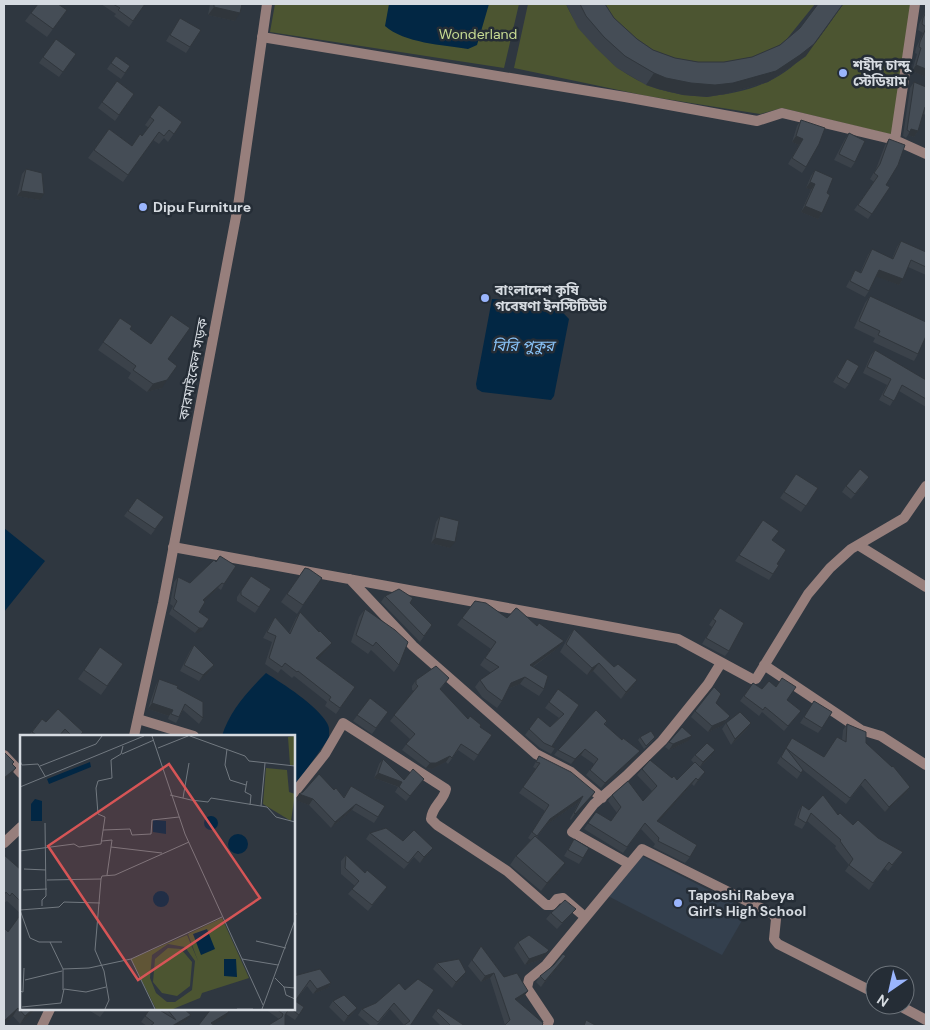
<svg xmlns="http://www.w3.org/2000/svg" width="930" height="1030" font-family="'DM Sans','Noto Sans Bengali',sans-serif">
	<style>
		.built { fill: #34404e }
		.green { fill: #4c5531 }
		.water { fill: #022744 }
		.lines { fill: none; stroke-linecap: round; stroke-linejoin: round }
		.minor { stroke: #977f7c; stroke-width: 10 }
		.tertiary { stroke: #977f7c; stroke-width: 10 }
		.wall { fill: #3b424a }
		.shaded-wall { fill: #30363c }
		.building { fill: #454d56; stroke: #30363c }
		.poi-dot { fill: #9ab5fd; stroke: #252d36; stroke-width: 2 }
		.labels { text-anchor: middle; dominant-baseline: central; stroke-width: 5; stroke-linejoin: round; paint-order: stroke }
		.park-label { font-size: 14px; fill: #c7db93; stroke: #252d36 }
		.poi-label { font-size: 14px; font-weight: bold; fill: #d6dbe1; stroke: #252d36; text-anchor: start }
		.street-label { font-size: 14px; fill: #d6dbe1; stroke: #252d36 }
		.water-label { font-size: 15px; font-style: italic; fill: #8bc6fb; stroke: #252d36 }
		.inset-road { fill: none; stroke: #727980; stroke-width: 1 }
		.view { fill: #d65556; fill-opacity: 0.15; stroke: #d65556; stroke-width: 2.5 }
		.inset-edge { fill: none; stroke: #d6dbe1; stroke-width: 2.5 }
	</style>
	<rect width="100%" height="100%" fill="#2f3740"/>
	<path class="built" d="M642 856 748 910 722 955 608 896Z"/>
	<path class="green" d="M275 4H519L504 68 270 32Z
		M528 4H566C575 24 584 34 600 50 606 56 611 63 618 68 661 100 719 104 767 82 802 67 822 34 843 4H913L893 135 782 108 760 114 647 96 514 68Z
		M592 4H815L786 40 768 54 747 65 656 64Z"/>
	<path class="water" d="M389 4H489L477 45 468 49C443 45 404 43 385 26Z
		M492 299C502 299 510 302 520 303 526 303 533 301 539 301 552 302 561 310 569 319L554 396 551 400 482 392 477 389 476 384Z
		M4 528 45 561 4 612Z
		M266 673C283 684 317 705 327 723 330 728 329 732 329 738L294 787V736H222C229 712 248 691 266 673Z"/>
	<g class="lines">
		<path class="minor" d="M262 37 625 97 757 121 782 113 895 140 926 154
			M895 140 915 4
			M858 545 926 587
			M173 547 678 639 752 679H756L808 594 830 568 851 549 904 518 926 486
			M350 579 413 646 536 754 571 772 602 798
			M764 665 861 730 881 736 926 765
			M138 719 194 736
			M4 755 21 773
			M294 793 325 754 343 723 446 789C444 801 432 806 431 819L437 825 507 871 546 905H552L557 899 563 898 585 917
			M4 843 21 827
			M629 864 572 832 594 804 626 776 662 741 708 684 721 663
			M898 1005 926 1020
			M547 1026 549 1021 527 988 529 979 546 965 642 849 773 914 776 919 774 939 778 944 875 993"/>
		<path class="tertiary" d="M134 736 163 603 238 206 267 4
			M42 1026 50 1009"/>
	</g>
	<path class="wall" d="M38 4 67 10 47 37 25 21Z
		M101 4H145L129 27 114 16 116 14Z
		M210 4H242L235 21 208 15Z
		M566 4H605L614 18 637 39 653 50 675 58 698 62H724L806 56 792 66 768 82 725 94 707 97 683 95 658 89 646 85 617 68 596 48 578 28Z
		M926 10V77L912 71 917 54 915 53 916 48 923 33 918 30 919 24Z
		M180 18 190 47 186 53 166 41Z
		M76 54 59 77 39 63 43 57Z
		M116 56 130 66 121 79 107 69Z
		M117 81 134 94 115 121 98 108Z
		M914 82 926 87V115L923 114 918 131 914 137 908 135 906 138 903 136 910 88Z
		M159 105 182 122 168 142 164 138 159 144 153 140 123 182 88 158 109 129 132 146 142 136 149 128 145 125Z
		M801 120 806 167 802 173 788 164 799 145 792 142 797 126Z
		M849 133 855 162 851 168 834 160 845 139Z
		M889 139 886 185 890 187 868 219 854 210 874 182 870 179 876 169 885 145Z
		M26 169 40 200 17 196 22 174Z
		M815 170 822 213 818 219 801 212 811 190 806 188 811 176Z
		M901 241 926 252V275L908 267 903 279 899 285 876 276 869 291 865 297 846 287 855 270 860 273 868 255 872 249 892 259 897 247Z
		M870 296 918 354 914 361 873 342 875 338 854 328 865 303Z
		M120 318 130 329 162 388 147 392 128 378 131 373 98 350Z
		M875 350 926 380V407L899 391 890 406 879 400 887 385 863 373 871 355Z
		M847 359 849 384 845 389 833 382Z
		M796 474 818 488 801 512 780 498Z
		M865 483 851 499 842 492 846 486Z
		M137 498 164 517 151 535 124 516Z
		M440 516 450 548 431 543 436 522Z
		M763 520 772 541 777 564 773 574 769 580 735 561Z
		M214 560 224 584 221 590 218 588 204 601 199 612 209 619 199 633H195L169 614 173 606 170 604 174 582 178 577 190 583Z
		M305 568 322 578 297 614 281 602Z
		M251 576 271 589 255 613 237 601V597Z
		M385 596 410 603 432 625 420 642 381 602Z
		M475 601 507 618 537 626 564 641 558 648 533 667 544 689 539 696 520 684 508 689 502 701 497 708 482 697 475 687 480 680 491 673 480 665 491 649 457 625Z
		M720 608 729 651 725 656 702 644 712 627 709 625Z
		M365 609 399 665 394 672 371 650 368 654 351 642 359 617Z
		M300 612 319 632 332 643 328 649 317 659 355 687 336 714 325 706 327 702 294 676 292 678 281 669 278 673 265 664 272 642 263 638 271 623 275 617 289 633 296 618Z
		M574 629 614 667 637 680 632 688 621 699 593 671 587 675 560 652 569 636Z
		M194 645 214 665 210 671 199 681 180 671 190 651Z
		M100 647 123 664 101 695 78 679Z
		M449 678 440 690 468 719 492 735 474 761 458 750 448 764 446 762 432 769 426 768 402 750 410 739 390 721 414 691 412 690V686L416 680Z
		M159 679 177 688 203 718 199 724 183 710 176 723 168 719 169 716 148 709 156 685Z
		M753 683 762 689 776 687 787 700 801 711 784 731 762 712 759 716 740 701Z
		M558 689 579 705 552 746 555 748 551 754 540 748 525 735 538 717 550 727 559 718 545 708Z
		M370 698 388 712 372 734 353 721Z
		M814 701 822 728 818 733 800 723Z
		M716 703 730 716 722 726 708 732 691 717 695 711Z
		M42 719 46 722 83 732 80 736H62L61 735 60 736H28Z
		M607 721 605 725 622 740 640 751 636 757 601 788 586 775 594 764 581 755 571 764 554 755 558 750Z
		M726 723H751L747 729 731 745 722 729Z
		M847 724 910 787 906 793 885 812 861 785 846 804 802 769 803 770 797 779 777 763 792 738 823 757 842 740 843 730Z
		M640 737 653 740 644 749 638 740Z
		M688 741 669 750 665 747 669 742Z
		M695 755 711 756 700 767 701 778 694 786 692 784 658 822 690 857 685 863 653 847 655 844 641 829 623 853 584 829 596 812 611 821 617 813 608 801 612 795 643 801 652 791 637 775 642 769 677 780 694 763 691 760Z
		M539 756 595 792 571 820 570 819 579 802 546 825 537 837 559 872 541 891 510 865 516 856 531 840 528 838 545 811 519 793 536 769 533 767Z
		M383 759 404 780 424 779 406 801 395 792 398 787 374 778 379 764Z
		M351 786 378 817 374 823 352 810 331 828 309 805 295 800 299 794 334 790 344 797Z
		M802 805 809 810 838 815 853 825 903 852 888 871 884 868 869 890 845 871 849 865 835 848 836 846 807 821 802 829 794 825 798 812Z
		M370 833 403 841 429 853 420 863 414 857 404 869 366 839Z
		M574 839 583 858 579 864 564 856Z
		M4 855 21 870V914L7 901 4 903Z
		M346 855 365 873 387 887 368 911 348 894 355 886 341 874V861Z
		M576 909 571 914 557 929 546 919 551 913Z
		M4 928 21 1009H36L20 1024 13 1016 4 1024Z
		M518 942 542 959 525 965 514 948Z
		M481 946 504 977 528 991 524 996 517 1001 542 1026 505 1025 490 978 481 982 468 966Z
		M562 962 541 987 536 982 540 976Z
		M437 963 466 972 462 978 452 988 433 969Z
		M294 976 331 983 328 988 313 994 307 986 295 1001 304 1007 295 1020 286 1014 279 1019 265 1009H294Z
		M418 979 410 1026 404 1025 390 1009 376 1026H371L358 1015 362 1009 405 990Z
		M333 1001 357 1008 353 1013 344 1022 329 1007Z
		M438 1008 465 1026H441L432 1017Z
		M87 1009H106L100 1017Z
		M150 1009 160 1010 159 1009H184L191 1015 187 1020 177 1026H147L141 1022Z"/>
	<path class="shaded-wall" d="M843 4 806 56 792 66 768 82 725 94 707 97 683 95 658 89 646 85 654 73 733 83Z
		M214 7 240 13 235 21 208 15Z
		M916 65 926 69V77L912 71Z
		M911 129 918 131 914 137 908 135Z
		M796 136 803 139 799 145 792 142Z
		M810 182 815 184 811 190 806 188Z
		M21 191 44 194 40 200 17 196Z
		M805 206 822 213 818 219 801 212Z
		M879 270 903 279 899 285 875 276Z
		M167 380 162 388 147 392 153 384Z
		M435 538 455 542 450 548 431 543Z
		M222 583 218 588 199 606 203 600Z
		M199 628H203L199 633H195Z
		M564 641 558 648 525 672 530 665Z
		M332 643 328 649 312 664 316 658Z
		M599 663 593 671 587 675 592 668Z
		M214 665 210 671 199 681 203 675Z
		M525 677 520 684 505 690 511 683Z
		M637 680 632 688 621 699 626 692Z
		M152 703 173 710 169 716 148 709Z
		M730 716 722 726 708 732 712 726Z
		M751 723 747 729 731 745 735 739Z
		M692 736 688 741 669 750 673 744Z
		M585 749 581 755 571 764 575 759Z
		M715 750 711 756 699 768 703 762Z
		M640 751 636 757 601 788 605 783Z
		M450 756 446 762 432 769 426 768 430 763Z
		M16 768 11 775 4 781V778Z
		M705 772 701 778 694 786 698 780Z
		M378 773 402 782 399 787 374 778Z
		M696 778 692 784 653 828 657 821Z
		M910 787 906 793 885 812 889 807Z
		M595 792 591 798 571 820 575 814Z
		M299 794 313 799 309 805 295 800Z
		M583 796 579 802 546 825 533 841 550 819Z
		M356 804 352 810 331 828 335 822Z
		M433 848 429 853 420 863 424 857Z
		M565 863 559 872 541 891 547 883Z
		M549 950 542 959 525 965 529 959Z
		M566 956 562 962 541 987 545 981Z
		M466 972 462 978 452 988 456 982Z
		M494 973 490 978 481 982 485 976Z
		M331 983 328 988 313 994 317 989Z
		M528 991 524 996 511 1005 515 999Z
		M18 1008 13 1016 4 1024V1021Z
		M357 1008 353 1013 344 1022 348 1016Z
		M33 1009H36L20 1024 25 1016Z
		M229 1012 225 1018 211 1026V1023Z
		M191 1015 187 1020 177 1026H172Z"/>
	<path class="building" d="M38 4H58L67 10 53 29 31 13Z
		M113 4H145L133 21 118 10 120 8Z
		M214 4H242L240 13 214 7Z
		M580 4H605L614 18 637 39 653 50 675 58 698 62H724L752 57 780 45 800 28 818 4H843L814 44 800 55 776 71 733 83 715 85 691 83 666 78 654 73 625 56 604 37 586 16Z
		M926 12V27L922 24 923 18Z
		M180 18 201 30 190 47 170 35Z
		M926 28V69L916 65 921 48 919 47 920 42Z
		M56 39 76 54 63 72 43 57Z
		M116 56 130 66 125 73 111 63Z
		M117 81 134 94 119 115 102 102Z
		M914 82 926 87V108L925 107 918 131 911 129 910 132 907 130Z
		M159 105 182 122 174 134 169 130 164 136 159 132 128 175 94 150 109 129 132 146 140 134 142 136 154 120 150 117Z
		M801 120 825 128 819 144 806 167 792 158 803 139 796 136Z
		M849 133 865 141 855 162 839 154Z
		M889 139 905 145 898 165 886 185 890 187 872 214 858 205 878 176 874 173 880 164Z
		M26 169 42 173 44 194 21 191Z
		M815 170 833 178 827 193 830 195 822 213 805 206 815 184 810 182Z
		M901 241 926 252V267L911 260 903 279 879 270 869 291 850 281 855 270 861 273 872 249 893 259Z
		M870 296 926 322V336L918 354 878 335 880 331 859 321Z
		M171 315 190 328 168 359 177 366 167 380 153 384 133 370 136 366 103 342 120 318 132 326 130 329 151 344Z
		M875 350 926 380V399L902 385 894 401 883 395 891 379 867 367Z
		M847 359 859 366 849 384 837 377Z
		M860 469 869 477 855 494 846 486Z
		M796 474 818 488 806 506 784 492Z
		M137 498 164 517 155 529 128 511Z
		M440 516 459 521 455 542 435 538Z
		M763 520 779 531 772 540 786 550 777 564 779 565 773 574 739 555Z
		M220 556 236 566 224 584 222 583 203 600 205 602 199 612 209 619 203 628H199L173 609 177 601 174 598 178 577 190 583 214 560 216 562Z
		M305 568 309 569 322 578 303 605 287 594Z
		M251 576 271 589 259 607 241 595V591Z
		M399 589 413 598 410 603 432 625 424 636 385 596Z
		M475 601 486 603 507 618 516 608 518 609 537 626 539 623 564 641 530 665 548 676 544 689 525 677 511 683 502 701 487 690 480 680 499 667 485 658 496 642 462 618Z
		M720 608 744 623 729 651 706 638 716 621 713 619Z
		M365 609 395 630 408 642 399 665 376 642 373 646 356 635Z
		M300 612 319 632 320 631 332 643 316 658 355 687 340 708 329 700 331 697 298 671 297 672 285 663 282 667 269 658 276 636 267 632 275 617 290 634Z
		M574 629 614 667 618 664 637 680 626 692 599 663 592 668 566 644Z
		M194 645 214 665 203 675 184 665Z
		M100 647 123 664 107 686 84 670Z
		M436 666 449 678 440 689 468 719 470 716 481 725 480 727 492 735 478 755 461 744 452 758 450 756 436 763H430L406 744 415 734 394 715 418 686 416 684V680Z
		M782 678 796 687 787 700 801 711 788 726 765 707 763 710 744 696 753 683 762 689 769 681 776 687Z
		M159 679 178 686 177 688 203 702V718L185 704 179 717 171 714 173 710 152 703Z
		M714 687 721 694 716 703 730 716 726 720 712 726 695 711Z
		M558 689 579 705 552 746 555 748 544 743 529 729 538 717 550 727 564 714 549 702Z
		M370 698 388 712 376 728 357 715Z
		M814 701 832 712 822 728 804 717Z
		M58 709 83 732 79 736H72L65 729 59 736H38L32 732 42 719 46 722Z
		M596 710 607 721 604 724 622 740 623 738 640 751 605 783 590 770 598 759 585 749 575 759 558 750Z
		M740 712 751 723 735 739 726 723Z
		M847 724 866 732V743L892 767 893 766 910 787 889 807 865 779 850 798 786 748 792 738 824 757 837 737 846 742Z
		M682 727 692 736 673 744 669 742Z
		M651 731 655 737 646 746 640 737Z
		M707 743 715 750 703 762 695 755Z
		M786 748 803 770 801 773 781 757Z
		M4 752 14 762 12 764 16 768 4 778Z
		M539 756 571 772 595 792 575 814 574 813 583 796 550 819 537 836 532 832 549 805 523 787 540 763 536 762Z
		M383 759 404 780 413 769 424 779 410 796 399 787 402 782 378 773Z
		M650 760 672 778 674 776 677 780 695 762 705 772 698 780 696 778 657 821 697 845 690 857 658 841 659 838 645 823 627 847 588 823 596 812 611 821 621 807 612 795 628 781 643 801 657 786 642 769Z
		M319 774 334 790 336 788 344 798 351 786 385 806 378 817 356 804 335 822 313 799 299 794 303 792Z
		M823 795 838 815 840 813 853 825 858 820 878 838 903 852 892 865 889 862 873 883 849 865 853 859 840 841 841 840 811 813 806 823 798 818 802 805 809 810Z
		M386 828 403 841 414 830 433 848 424 857 418 851 408 863 370 833Z
		M535 836 565 863 547 883 516 856Z
		M574 839 589 848 583 858 568 850Z
		M4 855 21 870V902L12 893 10 896 6 892 4 895Z
		M346 855 365 873 367 870 387 887 372 905 352 889 359 881 345 868Z
		M565 900 576 909 562 923 551 913Z
		M294 909 298 914 294 918Z
		M21 914V1009H33L25 1016 18 1008 4 1021V928L8 932Z
		M529 935 549 950 546 953 529 959 518 942Z
		M481 946 504 977 517 973 528 991 515 999 543 1023 542 1026H504L510 1020 494 973 485 976 472 960Z
		M563 954 566 956 545 981 540 976 554 965Z
		M459 959 466 972 456 982 437 963Z
		M320 969 331 983 317 989 310 980 295 1001 304 1007 299 1015 291 1009H294V976Z
		M418 979 434 990 410 1026H403L410 1021 394 1003 378 1022 362 1009 376 1003 399 983 405 990Z
		M344 995 357 1008 348 1016 333 1001Z
		M438 1008 465 1026H451L436 1011Z
		M150 1009H158L176 1020 167 1009H184L191 1015 172 1026H150L154 1023 145 1016Z
		M211 1009H227L229 1012 211 1023 215 1026H198Z
		M276 1009H289L285 1015V1026H267L282 1017 283 1014Z
		M586 1020 597 1026H584Z"/>
	<g class="poi-dot">
		<circle cx="843" cy="73" r="5"/>
		<circle cx="143" cy="207" r="5"/>
		<circle cx="485" cy="298" r="5"/>
		<circle cx="678" cy="903" r="5"/>
	</g>
	<g class="labels">
		<g class="park-label">
			<text x="478" y="34">Wonderland</text>
		</g>
		<g class="poi-label">
			<text x="853" y="65">শহীদ চান্দু<tspan x="853" dy="16">স্টেডিয়াম</tspan></text>
			<text x="153" y="207">Dipu Furniture</text>
			<text x="495" y="290">বাংলাদেশ কৃষি<tspan x="495" dy="16">গবেষণা ইনস্টিটিউট</tspan></text>
			<text x="688" y="895">Taposhi Rabeya<tspan x="688" dy="16">Girl's High School</tspan></text>
		</g>
		<g class="street-label">
			<text transform="translate(193 369) rotate(-79)">কারমাইকেল সড়ক</text>
		</g>
		<g class="water-label">
			<text x="523" y="346">বিরি পুকুর</text>
		</g>
	</g>
	<g transform="translate(20 735)">
		<rect width="275" height="275" fill="#2f3740"/>
		<path d="M275 1V31L270 30 268 2ZM246 33 267 35 269 57 275 59 271 86 243 69ZM202 183 229 243 182 258 180 263 153 274H136L111 224 167 200 178 226 168 199ZM148 209 165 212 175 226 172 255 155 267H147L136 258 130 243 132 220ZM148 213 161 214 172 227 170 251 157 261 142 258 133 247 135 224Z" fill="#4c5531" fill-rule="evenodd"/>
		<path d="M70 27 71 32 29 49 27 44ZM15 64 22 66V86H11V69ZM184 88a7 7 0 1 1 14 0a7 7 0 1 1-14 0ZM133 85 146 86V99L133 97ZM208 109a10 10 0 1 1 20 0a10 10 0 1 1-20 0ZM133 164a8 8 0 1 1 16 0a8 8 0 1 1-16 0ZM187 194 195 214 181 220 173 199ZM204 224H216L217 242 204 241Z" fill="#022744"/>
		<path class="inset-road" d="M132 1 165 99 243 270M170 1 225 21 229 26 275 31M138 13 168 1M207 14 205 30 210 45 226 50M102 19 134 5M0 26 2 30 18 29 25 41M20 31 76 9 82 1M227 46 225 57 231 60 230 70M0 52 124 1M150 60 171 65 188 67 191 63 247 72 256 82 275 87M163 63 169 28M241 71 245 28M83 95 110 94 112 100 131 99 132 85 159 82M82 106 92 105 87 140M91 112 142 118M0 116 54 109 59 112 81 109 85 82 78 79 76 53 78 46 92 43 91 25 101 19 103 11M4 134 26 135M81 144 75 215 84 236 89 265 85 274M27 145 81 144 82 141 95 140 169 107M3 155 27 154M22 171V165L26 161 25 88M0 175 39 172 44 167 80 168M0 175 10 203 19 207H42M236 206 266 213M30 207 43 234V255M111 224 135 274M222 224 258 230M43 234 69 233 111 224 202 182M255 243 264 252 275 253M5 245 42 236M264 252 266 260 275 264M0 256 3 257 4 233M2 272 41 268 44 254 66 257 86 252M217 274H233M242 274 275 185"/>
		<path class="view" d="M149 29 240 163 118 245 28 111Z"/>
		<rect width="275" height="275" class="inset-edge"/>
	</g>
	<rect width="930" height="1030" fill="none" stroke="#d6dbe1" stroke-width="10"/>
	<g transform="translate(890 990) rotate(214)"><circle r="24" fill="#252d36" stroke="#6c737a"/>
	<path d="M0-4L9 19L0 12L-9 19Z" fill="#9ab5fd"/>
	<text y="-8" font-size="14" font-weight="bold" text-anchor="middle" fill="#d6dbe1">N</text>
	</g>
</svg>
